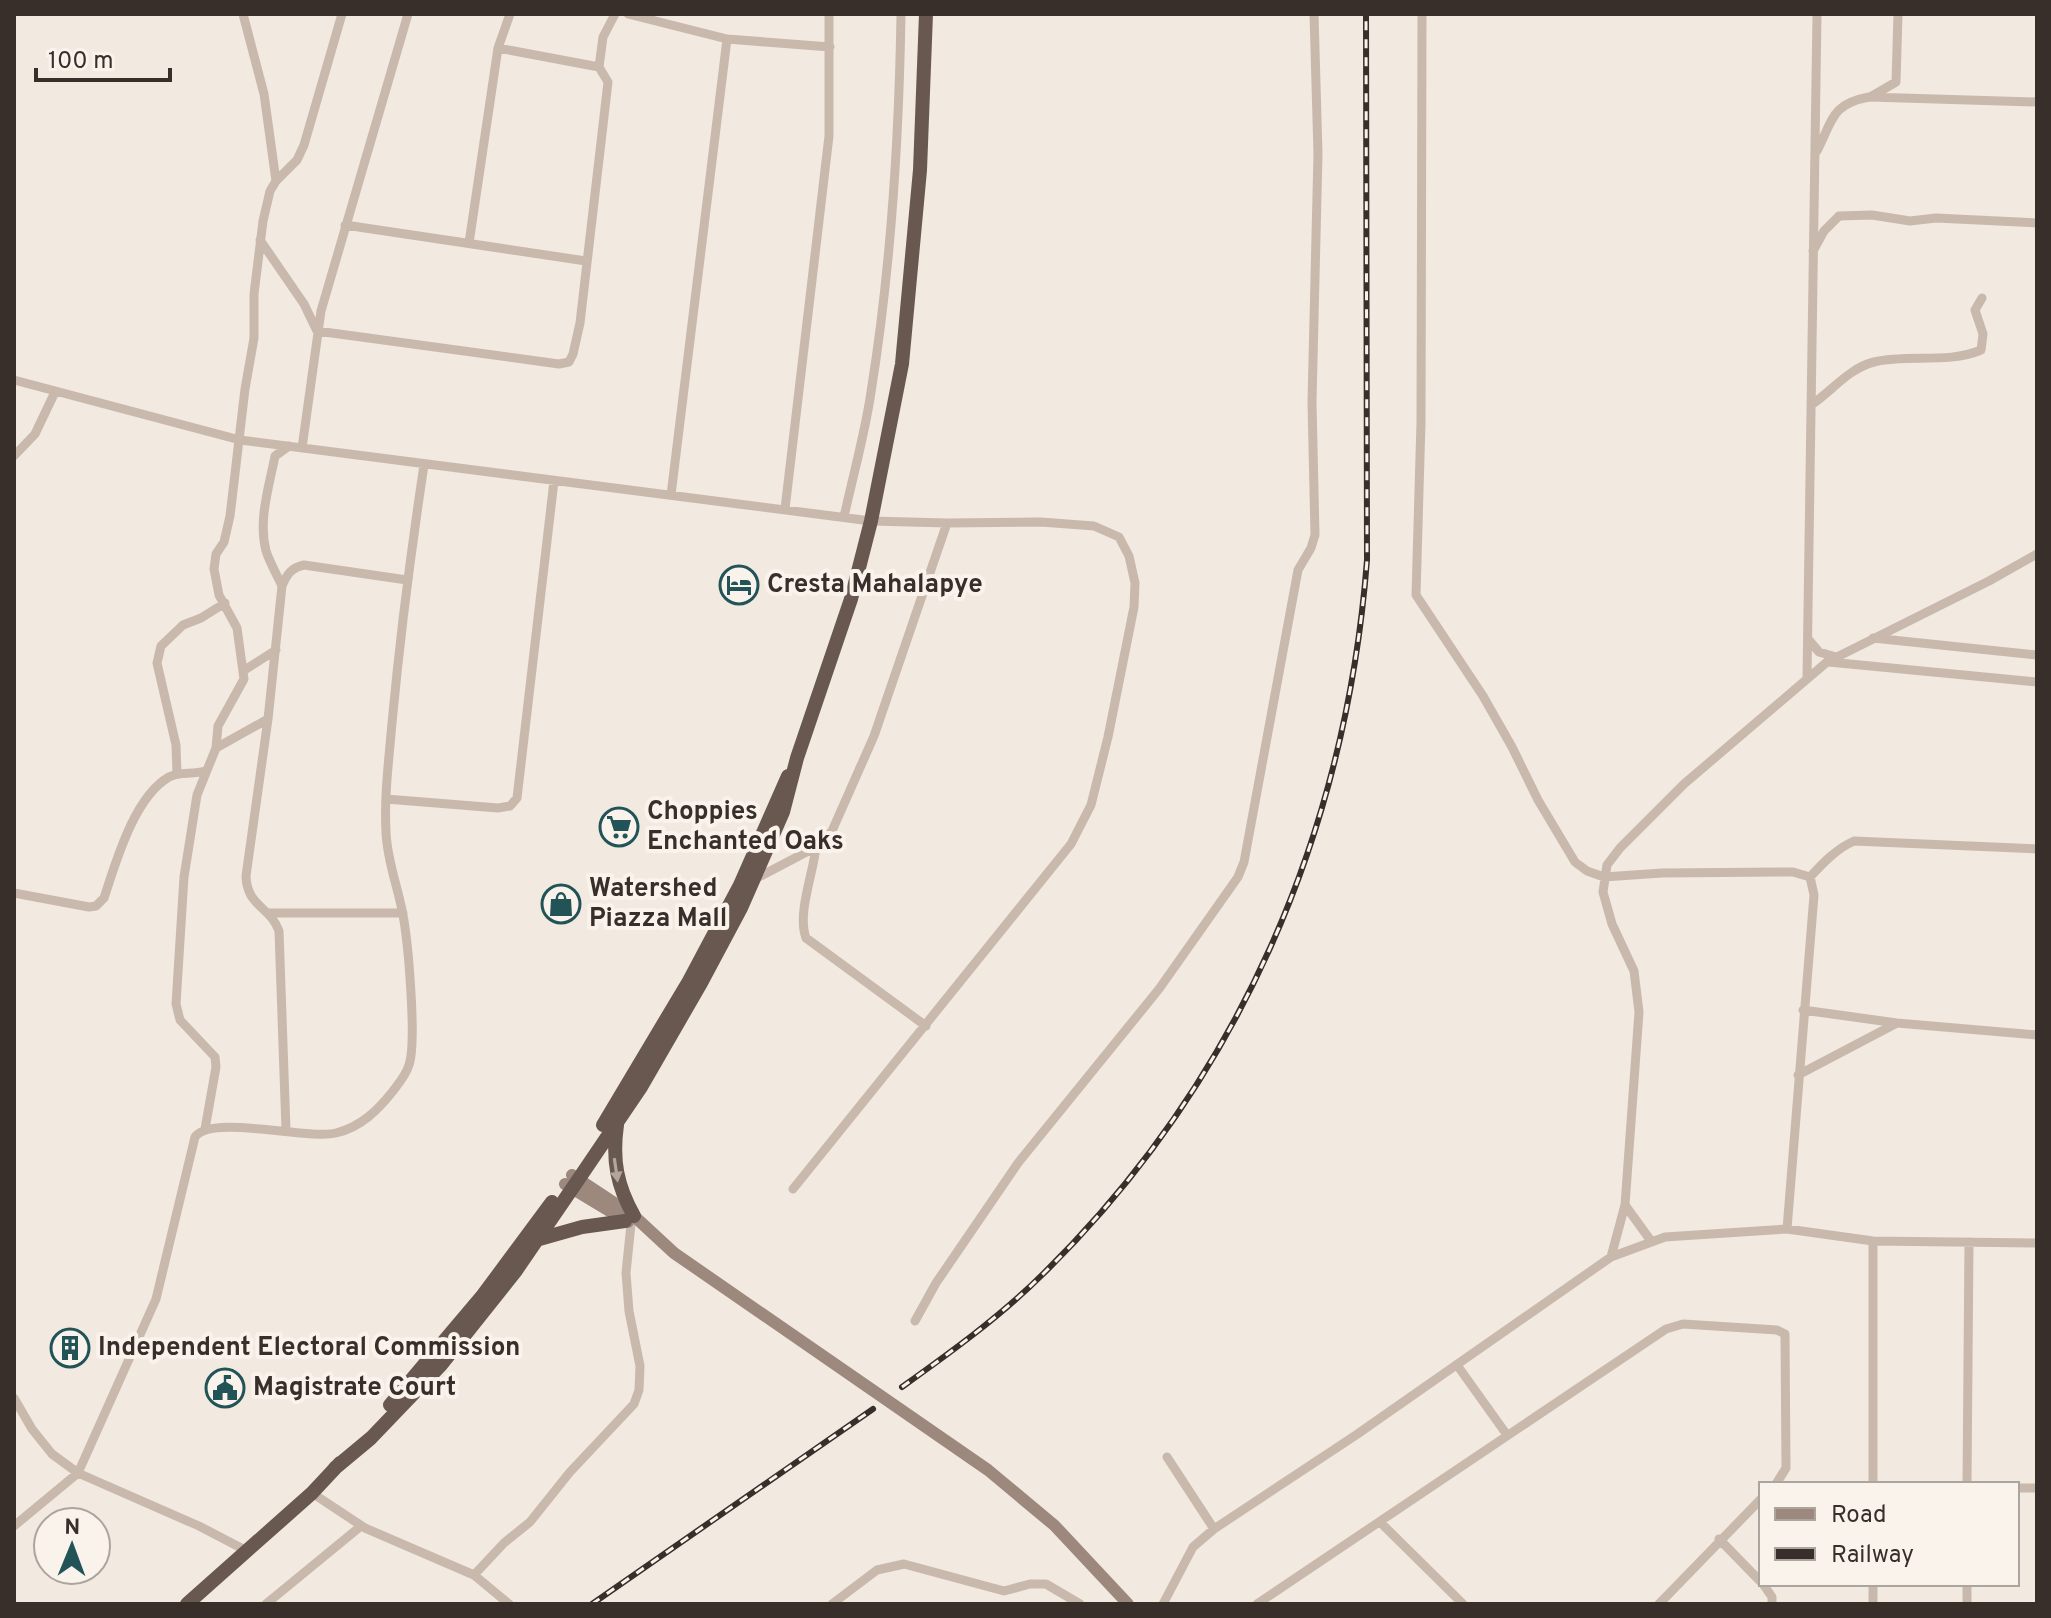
<svg xmlns="http://www.w3.org/2000/svg" width="2051" height="1618" font-family="Overpass,sans-serif">
	<style>
		.lines { fill: none; stroke-linecap: round; stroke-linejoin: round }
		.minor { stroke: #c9b9ac; stroke-width: 9 }
		.secondary { stroke: #9d887d; stroke-width: 12 }
		.trunk { stroke: #685850; stroke-width: 14 }
		.rail-casing { stroke: #382e2a; stroke-width: 6 }
		.rail { stroke: #f9f3ec; stroke-width: 3; stroke-dasharray: 9; stroke-linecap: butt }
		.oneway { fill: #b0a69e }
		.labels { text-anchor: middle; dominant-baseline: central; stroke-width: 8; stroke-linejoin: round; paint-order: stroke }
		.poi-label { font-size: 26px; font-weight: bold; fill: #382e2a; stroke: #f9f3ec; text-anchor: start }
	</style>
	<rect width="100%" height="100%" fill="#f2e9e0"/>
	<g class="lines">
		<path class="minor" d="M243 14 264 94 276 181
			M628 14 727 39 830 47
			M1422 14 1421 422 1416 595 1483 696 1512 747 1538 800 1575 862 1587 871 1604 877 1662 873 1793 872 1810 877 1814 895 1787 1229
			M599 67 603 37 615 14
			M1872 96 1896 82 1898 14
			M1817 151C1833 120 1831 104 1869 97L2037 102
			M345 225 586 261
			M260 240 304 304 317 331 559 364 569 362 573 354 580 323 608 82 599 67 498 48
			M469 243 498 48 510 14
			M1813 251 1824 231 1839 216 1872 215 1910 221 1936 218 2037 223
			M14 380 240 440 871 521 947 523 1041 522 1094 526 1119 537 1129 556 1135 583 1134 607 1108 737 1091 805 1071 844 793 1189
			M1811 405C1831 392 1849 368 1874 362 1908 354 1948 364 1981 350L1983 334 1975 310 1982 298
			M302 448 321 311 408 14
			M14 456 35 434 55 392
			M671 495 727 39
			M785 509 829 136V14
			M844 517C853 475 865 434 871 392 891 268 899 140 901 14
			M282 586C277 575 270 563 266 551 258 520 269 487 275 456L289 446
			M1873 638 2037 655
			M1808 639 1819 652 1836 657
			M1829 662 2037 682
			M243 671 276 650
			M1807 677 1817 14
			M216 748 218 726 244 679 237 628 219 595 214 569 216 554 224 542 230 516 245 389 254 338V294L263 221 270 191 276 181 297 160 304 145 342 14
			M177 774 176 745 157 663 161 646 183 625 201 618 225 603
			M386 799 498 808 510 806 517 798 554 481
			M816 847C813 875 797 913 806 938L926 1026
			M1810 877C1823 863 1836 849 1854 841L2037 849
			M755 879 816 847 832 831 874 736 947 523
			M14 893 89 907 96 906 104 898C116 862 134 797 169 777 179 771 193 775 205 771
			M268 913H403
			M1803 1010 1897 1023 2037 1035
			M1798 1075 1897 1023
			M205 1129 216 1067 215 1057 180 1020 176 1004 184 877 197 795 216 748 268 719
			M286 1130 279 931C270 906 247 907 246 876L268 719 282 586C287 574 291 568 304 565L407 580
			M1625 1205 1651 1241
			M1611 1257 1625 1205 1639 1012 1634 971 1612 924 1603 892 1607 865 1620 848 1684 784 1827 662 1989 581 2037 554
			M915 1321 936 1283 1018 1163 1159 989 1238 877 1244 862 1298 570 1311 548 1315 535 1312 402 1318 154 1314 14
			M1457 1365 1507 1435
			M14 1398 32 1429 52 1454 78 1473 199 1526 247 1551
			M1167 1457 1214 1529
			M1873 1484V1241
			M1967 1484 1969 1242
			M2017 1488H2037
			M312 1493 365 1528 474 1575 509 1604
			M1380 1522 1463 1604
			M14 1526 78 1473 156 1299 195 1137C211 1114 307 1140 336 1133 361 1127 378 1110 393 1091 399 1083 406 1075 409 1065 417 1041 408 942 403 915 398 887 387 861 386 832 384 796 389 759 392 723 400 637 411 551 424 465
			M1719 1539 1761 1582
			M474 1575 504 1543 530 1522 570 1472 634 1404 639 1390 640 1366 629 1311 626 1273 631 1224
			M1763 1584 1772 1597V1604
			M266 1604 361 1526
			M832 1604 877 1570 904 1564 1004 1591 1030 1584H1046L1080 1604
			M1163 1604 1193 1547 1214 1529 1356 1435 1611 1257 1665 1237 1787 1229 1873 1241 2037 1243
			M1257 1604 1666 1329 1683 1324 1777 1330 1785 1334 1786 1468 1776 1484
			M1659 1604 1761 1499
			M1873 1604V1584
			M1967 1604V1584"/>
		<path class="secondary" d="M572 1175 634 1216 674 1253 988 1470 1054 1525 1128 1604
			M565 1184 628 1222"/>
		<path class="trunk" d="M603 1125 689 981 740 885 788 776
			M617 1125C612 1160 617 1186 634 1216
			M536 1240 582 1227 625 1221
			M390 1405 483 1295 552 1202
			M335 1468 371 1438 441 1365 515 1272 578 1180 641 1087 701 983 741 908 783 812 797 758 851 599 871 521 902 364 920 170 926 14
			M187 1604 312 1493 340 1463"/>
		<defs>
			<path id="rail" d="M902 1387C951 1352 1001 1316 1044 1273 1239 1081 1346 832 1367 560L1366 14
				M592 1604 873 1409"/>
		</defs>
		<use href="#rail" class="rail-casing"/>
		<use href="#rail" class="rail"/>
	</g>
	<defs><path id="oneway-solid" d="M-6-.8H1V-3.2L6.5 0L1 3.2V.8H-6Z" transform="scale(2)"/></defs>
	<use class="oneway" href="#oneway-solid" transform="translate(616 1170) rotate(82)"/>
	<defs>
		<symbol id="hotel-ring" viewBox="-11 -11 22 22"><circle r="9.5" fill="#f9f3ec" stroke="#225457" stroke-width="1.5"/><path d="M-6-4.5h1.5V1H6V5H4.5V3h-9V5H-6ZM-4 0a1.8 1.8 0 1 1 3.6 0ZM.5 0V-2.5h3Q6-2.5 6 0Z" fill="#225457"/></symbol>
		<symbol id="supermarket-ring" viewBox="-11 -11 22 22"><circle r="9.5" fill="#f9f3ec" stroke="#225457" stroke-width="1.5"/><path d="M-6-5.5h2.5l.6 2H6L4.5 2H-2.5L-4.4-4H-6ZM-1.5 3.2a1.3 1.3 0 1 0 .1 0ZM3 3.2a1.3 1.3 0 1 0 .1 0Z" fill="#225457"/></symbol>
		<symbol id="shop-ring" viewBox="-11 -11 22 22"><circle r="9.5" fill="#f9f3ec" stroke="#225457" stroke-width="1.5"/><path d="M-5-2.5h2.3a2.7 3.5 0 0 1 5.4 0H5L5.5 6h-11ZM-1.5-2.5h3a1.5 2.3 0 0 0-3 0Z" fill="#225457"/></symbol>
		<symbol id="building-ring" viewBox="-11 -11 22 22"><circle r="9.5" fill="#f9f3ec" stroke="#225457" stroke-width="1.5"/><path d="M-4-6H4V6H1V3H-1V6H-4ZM-2.5-4.3h1.7v1.8h-1.7ZM.8-4.3h1.7v1.8H.8ZM-2.5-1h1.7V.8h-1.7ZM.8-1h1.7V.8H.8Z" fill="#225457"/></symbol>
		<symbol id="civic-ring" viewBox="-11 -11 22 22"><circle r="9.5" fill="#f9f3ec" stroke="#225457" stroke-width="1.5"/><path d="M-.6-6.5H3V-4.5H.6V-3L4-1V1h2V6H-6V1h2V-1L-.6-3ZM-1.2 2.5V6h2.4V2.5Z" fill="#225457"/></symbol>
	</defs>
	<g fill-rule="evenodd">
		<use href="#hotel-ring" x="717" y="563" width="44" height="44"/>
		<use href="#supermarket-ring" x="597" y="805" width="44" height="44"/>
		<use href="#shop-ring" x="539" y="882" width="44" height="44"/>
		<use href="#building-ring" x="48" y="1326" width="44" height="44"/>
		<use href="#civic-ring" x="203" y="1366" width="44" height="44"/>
	</g>
	<g class="labels">
		<g class="poi-label">
			<text x="767" y="585">Cresta Mahalapye</text>
			<text x="647" y="812">Choppies<tspan x="647" dy="30">Enchanted Oaks</tspan></text>
			<text x="589" y="889">Watershed<tspan x="589" dy="30">Piazza Mall</tspan></text>
			<text x="98" y="1348">Independent Electoral Commission</text>
			<text x="253" y="1388">Magistrate Court</text>
		</g>
	</g>
	<rect width="2051" height="1618" fill="none" stroke="#382e2a" stroke-width="32"/>
	<rect x="1759" y="1482" width="260" height="104" fill="#f9f3ec" stroke="#aca49e" stroke-width="2"/>
	<rect x="1775" y="1508" width="40" height="12" fill="#9d887d" stroke="#aca49e" stroke-width="2"/>
	<text x="1831" y="1522" font-size="24" fill="#382e2a">Road</text>
	<rect x="1775" y="1548" width="40" height="12" fill="#382e2a" stroke="#aca49e" stroke-width="2"/>
	<text x="1831" y="1562" font-size="24" fill="#382e2a">Railway</text>
	<g transform="translate(72 1546) rotate(1)"><circle r="38" fill="#f9f3ec" stroke="#aca49e" stroke-width="2"/>
	<path d="M0-6L14 30L0 20L-14 30Z" fill="#225457"/>
	<text y="-12" font-size="22" font-weight="bold" text-anchor="middle" fill="#382e2a">N</text>
	</g>
	<path d="M36 68v12h134v-12" fill="none" stroke="#382e2a" stroke-width="4"/>
	<text x="48" y="68" font-size="24" fill="#382e2a" stroke="#f9f3ec" stroke-width="6" paint-order="stroke">100 m</text>
</svg>
